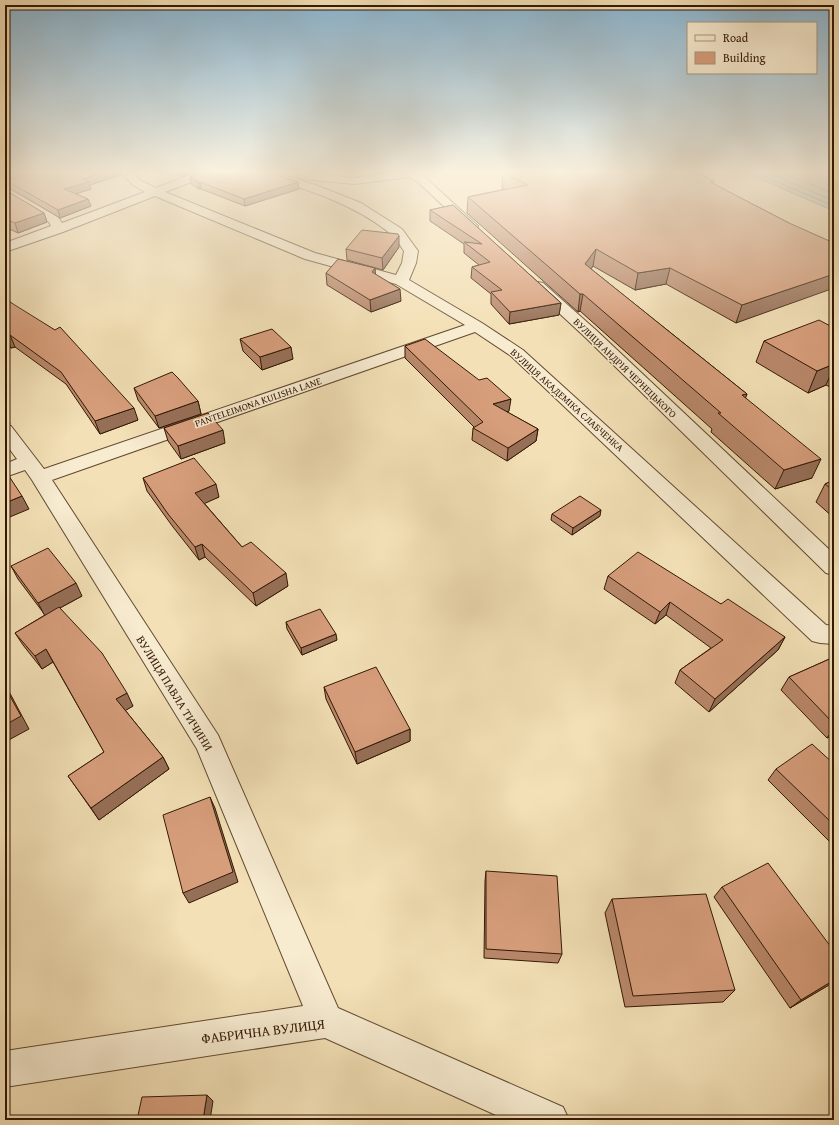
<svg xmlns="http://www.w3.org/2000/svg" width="839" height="1125" font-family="'Gentium Book Plus',serif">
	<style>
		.water { fill: #9ebbb6; stroke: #737a6f }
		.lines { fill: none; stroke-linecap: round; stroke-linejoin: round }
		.shore { stroke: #686a5d; stroke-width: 1 }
		.street-casing { stroke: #634a30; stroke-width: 2 }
		.street { fill: #f7ebd0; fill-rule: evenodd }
		.wall { fill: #b9886b; stroke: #331804 }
		.shaded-wall { fill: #966f57; stroke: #331804 }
		.building { fill: #d79e7c; stroke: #331804 }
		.labels { text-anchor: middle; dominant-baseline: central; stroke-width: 3; stroke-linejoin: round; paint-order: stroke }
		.far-street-label { font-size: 10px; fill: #331804; stroke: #f7ebd0 }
		.street-label { font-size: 12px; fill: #331804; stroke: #f7ebd0 }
		.near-street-label { font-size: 14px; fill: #331804; stroke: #f7ebd0 }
	</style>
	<rect width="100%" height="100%" fill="#f3e0b6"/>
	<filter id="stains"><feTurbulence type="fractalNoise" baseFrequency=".005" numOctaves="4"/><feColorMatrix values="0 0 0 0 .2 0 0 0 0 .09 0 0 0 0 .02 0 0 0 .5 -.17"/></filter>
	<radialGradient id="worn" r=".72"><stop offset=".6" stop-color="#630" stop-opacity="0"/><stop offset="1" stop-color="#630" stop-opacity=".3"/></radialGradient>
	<path class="water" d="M746 173H834V211Z"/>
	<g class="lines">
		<path class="shore" d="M756 173 834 206
			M769 173 834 201
			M785 173 834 194"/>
		<defs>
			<path id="street" d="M121 173H133L141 181 156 188 195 173H211L210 175 165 192 315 253 396 275 402 263 404 251C400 246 397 238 391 234 353 203 306 189 260 175L259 173H277L318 186 361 203 402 229 418 251 416 263 409 280 482 323 523 350 826 625 834 626V644L820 643 812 641 511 356 475 332 52 480 218 735 338 1008 563 1107 569 1120H507L325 1038 5 1087V1051L303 1006 197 749 32 480 25 470 5 477V464L17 459 5 443V425L11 426 44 469 465 325 396 284 305 259 155 196 63 232 5 252V243L51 226 49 222 5 195V187L58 217 62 223 145 192 133 185Z
				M309 173 354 178 390 173H419L427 179 478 226 476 229H468L419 183 410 177 354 184 303 179 297 176 301 173Z
				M538 282 543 283 597 331 834 554V575L826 573 585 337 533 289 531 286 533 283Z"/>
		</defs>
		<use href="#street" class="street-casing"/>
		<use href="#street" class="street"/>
	</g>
	<path class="wall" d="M5 173H120L121 175 90 185 91 189 75 194 88 199 91 206 60 218 10 188 7 181 8 180 5 179Z
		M176 173H190L181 177Z
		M503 173 714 181V184L789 223 736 323 666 284 635 290 593 266 591 269 747 394 745 398 812 478 775 489 711 432 712 429 580 311 578 312 467 213 468 197 505 189 502 188Z
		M190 177 298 182 299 189 245 206 201 189H199L191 184Z
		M5 190 44 213 47 222 18 233 5 227Z
		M453 205 561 303 559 315 509 324 491 304V294L471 278 472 267 479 265 464 253V244L430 221V210Z
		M399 247 383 270 347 260 346 249Z
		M375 268V274L401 301 371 312 327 285 326 273Z
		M5 294 10 302 138 420 100 434 66 384 15 347 11 348 5 344Z
		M834 328V389L826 385 808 393 756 362 764 341Z
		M240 339 293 359 262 370 243 351Z
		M405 346 509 411 507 412 538 429 536 441 507 461 472 440 473 428 474 427 405 358Z
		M134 388 198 401 201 414 159 428 138 400Z
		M5 414 10 424H5Z
		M164 428 225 443 181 459 168 441Z
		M143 478 219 497 204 503 242 547 288 586 256 606 205 557 199 560 173 527 147 491Z
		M834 480V518L816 502 825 484Z
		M552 514 600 516 572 535 551 520Z
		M11 566 82 596 60 608 133 706 125 710 163 757 169 769 99 820 68 776 104 752 53 662 42 669 23 645 15 633 45 615 18 579Z
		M608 576 721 604 785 637 778 650 709 712 675 683 680 670 711 648 666 615 655 624 604 589Z
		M286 622 337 640 302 655 287 629Z
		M834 657V734L827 738 781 690 789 677Z
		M324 687 410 729V741L357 764 326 699Z
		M834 764V845H833L768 780 776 769Z
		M486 871 562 954 558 963 484 958 485 881Z
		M722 887 834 982 790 1008 714 897Z
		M612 899 735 990 723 1002 625 1007 605 913Z"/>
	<path class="shaded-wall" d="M102 173H120L121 175 90 185 91 189 66 197 64 189 83 179Z
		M180 173H190L181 177Z
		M198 182H200L201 189H199Z
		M298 182 299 189 245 206 244 199Z
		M88 199 91 206 60 218 58 210Z
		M44 213 47 222 18 233 15 223Z
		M399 236V247L383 270 382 258Z
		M596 249 593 266 582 281 585 264Z
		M375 268 376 280 372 272Z
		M670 268 666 284 635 290 638 273Z
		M834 274V288L736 323 742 305Z
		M400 289 401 301 371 312 370 300Z
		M580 294H583L580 311 578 312Z
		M561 303 559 315 509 324 510 312Z
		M10 335 15 347 11 348 6 336Z
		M291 347 293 359 262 370 260 357Z
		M834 364V367L826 385 808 393 817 371Z
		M747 394 740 413 742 395Z
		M511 399 509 411 492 417 493 404Z
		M198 401 201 414 159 428 155 416Z
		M134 408 138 420 100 434 95 421Z
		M538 429 536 441 507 461 508 448Z
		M223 430 225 443 181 459 178 446Z
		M821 459 812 478 775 489 784 470Z
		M216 484 219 497 199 506 195 493Z
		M22 496 29 509 5 519V503Z
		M601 510 600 516 572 535 573 528Z
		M202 544 205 557 199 560 195 547Z
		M286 573 288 586 256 606 253 593Z
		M76 583 82 596 45 616 38 603Z
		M670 602 666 615 655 624 660 612Z
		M336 634 337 640 302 655 301 648Z
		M785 637 778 650 709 712 715 699Z
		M46 649 53 662 42 669 35 656Z
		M5 684 29 729 5 742Z
		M127 693 133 706 123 712 116 699Z
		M834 728V734L827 738Z
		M410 729V741L357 764 355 752Z
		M163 757 169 769 99 820 91 808Z
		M210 797 215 808 238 882 189 903 183 893Z
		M834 980V982L790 1008 801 1000Z
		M207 1095 213 1101 210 1120H203Z"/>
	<path class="building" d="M5 173H102L83 179 89 182 64 189 88 199 58 210 7 181 16 178Z
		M199 173H271L298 182 244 199 200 182H198L190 177Z
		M504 173H697L714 181 710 182 789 223 834 243V274L742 305 670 268 638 273 596 249 585 264 747 394 742 395 821 459 784 470 718 413H721L583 294H580L468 197 528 185Z
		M5 190 44 213 15 223 5 219Z
		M453 205 561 303 510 312 491 292 502 290 472 267 490 262 464 242 482 244 430 210Z
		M362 230 398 234 399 236 382 258 346 249Z
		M338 259 375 268 372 272 400 289 370 300 326 273Z
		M5 294 10 302 55 330 60 327 134 408 95 421 61 372 10 335 6 336 5 335Z
		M819 320 834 328V364L817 371 764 341Z
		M272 329 291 347 260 357 240 339Z
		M425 339 479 380 487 378 511 399 493 404 538 429 508 448 473 428 483 422 405 346Z
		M172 372 178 378 198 401 155 416 134 388Z
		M208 413 223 430 178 446 164 428Z
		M194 458 216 484 195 493 242 547 251 542 286 573 253 593 202 544 195 547 168 514 143 478Z
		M5 470 22 496 5 503Z
		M834 480V491L825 484Z
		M580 496 601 510 573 528 552 514Z
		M48 548 76 583 38 603 11 566Z
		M638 552 721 604 728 599 785 637 715 699 680 670 723 640 670 602 660 612 608 576Z
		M59 607 102 653 127 693 116 699 163 757 91 808 68 776 104 752 46 649 35 656 15 633Z
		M320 609 336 634 301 648 286 622Z
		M834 657V724L789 677Z
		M376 667 410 729 355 752 324 687Z
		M5 687 21 716 5 725Z
		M812 744 834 764V825L776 769Z
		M210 797 233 872 183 893 163 815Z
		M768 863 834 951V980L801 1000 722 887Z
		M486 871 557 876 562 954 486 949Z
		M706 894 735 990 633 996 612 899Z
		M207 1095 203 1120H137L142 1097Z"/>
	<linearGradient id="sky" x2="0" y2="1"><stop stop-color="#8ab7d4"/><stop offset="0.52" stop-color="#faf1de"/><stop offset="1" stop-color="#faf1de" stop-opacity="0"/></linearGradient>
	<rect width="839" height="331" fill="url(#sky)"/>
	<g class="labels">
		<g class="far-street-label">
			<text transform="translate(625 368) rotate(44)">ВУЛИЦЯ АНДРІЯ ЧЕРНЕЦЬКОГО</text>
			<text transform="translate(567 400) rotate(42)">ВУЛИЦЯ АКАДЕМІКА СЛАБЧЕНКА</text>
			<text transform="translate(258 402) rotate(-19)">PANTELEIMONA KULISHA LANE</text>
		</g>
		<g class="street-label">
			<text transform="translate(175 693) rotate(58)">ВУЛИЦЯ ПАВЛА ТИЧИНИ</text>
		</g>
		<g class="near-street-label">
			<text transform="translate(263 1031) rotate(-7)">ФАБРИЧНА ВУЛИЦЯ</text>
		</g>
	</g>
	<rect width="839" height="1125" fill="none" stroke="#f3e0b6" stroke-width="20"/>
	<rect x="6" y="6" width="827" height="1113" fill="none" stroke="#331804" stroke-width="2"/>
	<rect x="10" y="10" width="819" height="1105" fill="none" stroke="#331804"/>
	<rect x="687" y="22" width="130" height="52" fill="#f7ebd0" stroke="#a9977e"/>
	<rect x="695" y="35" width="20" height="6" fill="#f7ebd0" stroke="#a9977e"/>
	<text x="723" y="42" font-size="12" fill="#331804">Road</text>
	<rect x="695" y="52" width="20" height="12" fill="#d79e7c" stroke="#a9977e"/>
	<text x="723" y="62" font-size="12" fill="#331804">Building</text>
	<rect width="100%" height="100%" filter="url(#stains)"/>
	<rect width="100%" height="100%" fill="url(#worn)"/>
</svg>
